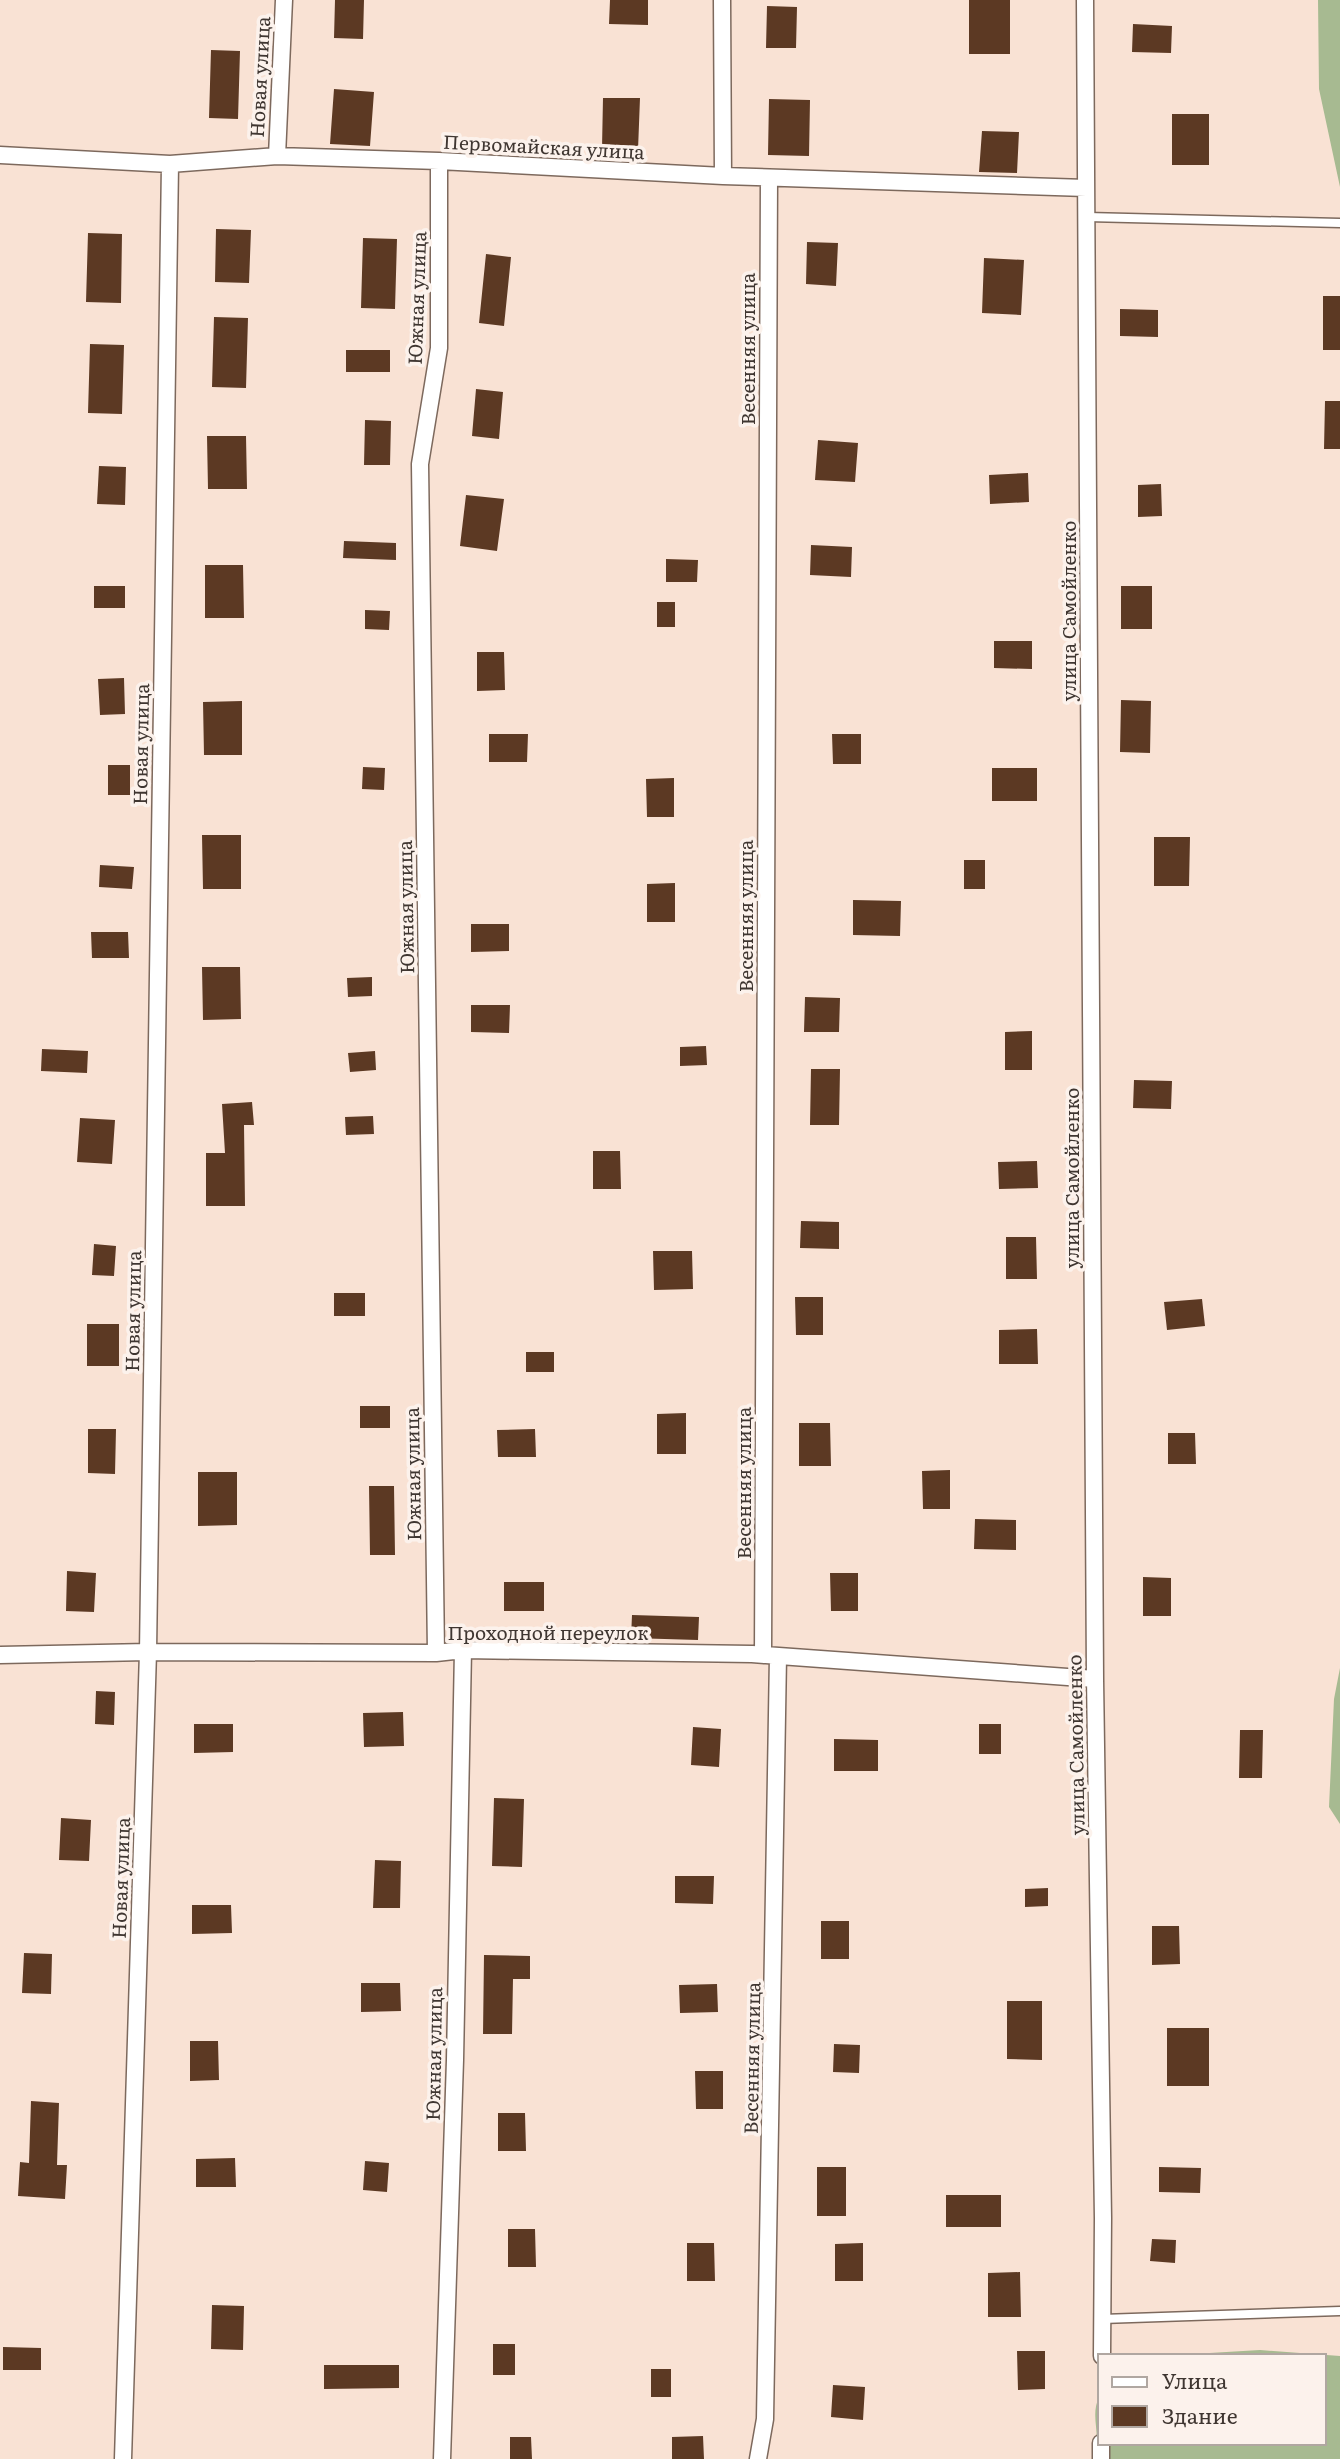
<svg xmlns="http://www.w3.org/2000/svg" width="1340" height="2459" font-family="Literata,serif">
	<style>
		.forest { fill: #a7ba91 }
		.building { fill: #5c3923 }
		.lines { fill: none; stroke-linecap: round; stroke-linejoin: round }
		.lane-casing { stroke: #7d695d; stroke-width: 11 }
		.street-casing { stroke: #7d695d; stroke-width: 19 }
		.lane { stroke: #fff; stroke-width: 8 }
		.street { stroke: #fff; stroke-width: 16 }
		.labels { text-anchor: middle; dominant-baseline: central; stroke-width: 7; stroke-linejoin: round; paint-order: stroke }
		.street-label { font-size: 19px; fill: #3f3631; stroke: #fcf2ec }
	</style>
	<rect width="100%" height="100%" fill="#f9e2d4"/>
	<path class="forest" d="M1318 0H1340V187L1319 89Z
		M1340 1668V1824L1329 1807 1334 1699Z
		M1260 2350 1340 2356V2459H1092C1104 2435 1088 2418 1100 2395V2443H1324V2356H1159Z"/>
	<path class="building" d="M335 0H364L363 39 334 38Z
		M610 0H648V25L609 24Z
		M969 0H1010V54H969Z
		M767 6 797 7 796 48H766Z
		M1133 24 1172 26 1171 53 1132 52Z
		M211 50 240 51 238 119 209 118Z
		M334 89 374 92 370 146 330 144Z
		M603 98H640L638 150 602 148Z
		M769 99 810 100 809 156 768 155Z
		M1172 114H1209V165H1172Z
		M982 131 1019 132 1017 173 979 172Z
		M216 229 251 230 249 283 215 282Z
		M88 233 122 234 121 303 86 302Z
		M363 238 397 239 395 309 361 308Z
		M807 242 838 243 836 286 806 284Z
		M486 254 511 257 504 326 479 323Z
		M984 258 1024 260 1021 315 982 313Z
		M1323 296H1340V350H1323Z
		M1120 309 1158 310V337L1120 336Z
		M214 317 248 318 246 388 212 387Z
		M90 344 124 345 122 414 88 413Z
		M346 350H390V372H346Z
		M476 389 503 392 499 439 472 436Z
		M1325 401H1340V449H1324Z
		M365 420 391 421 390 465H364Z
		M207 436H246L247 489H208Z
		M818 440 858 443 855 482 815 480Z
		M99 466 126 467 125 505 97 504Z
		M1028 473 1029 502 990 504 989 475Z
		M1161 484 1162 516 1138 517V485Z
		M466 495 504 499 497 551 460 546Z
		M344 541 396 543V560L343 558Z
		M811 545 852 547 851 577 810 575Z
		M666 559 698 560 697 582H666Z
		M205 565H243L244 618H205Z
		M94 586H125V608H94Z
		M1121 586H1152V629H1121Z
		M657 602H675V627H657Z
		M365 610 390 611 389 630 365 629Z
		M994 641H1032V669L994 668Z
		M477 652H504L505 690 477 691Z
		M124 678 125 714 100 715 98 679Z
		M1121 700 1151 701 1150 753 1120 752Z
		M242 701V755H204L203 702Z
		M489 734H528L527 762H489Z
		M832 734H861V764H833Z
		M108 765H130V795H108Z
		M363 767 385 768 384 790 362 789Z
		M992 768H1037V801H992Z
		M674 778V817H647L646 779Z
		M202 835H241V889H203Z
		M1154 837H1190L1189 886H1154Z
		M964 860H985V889H964Z
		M100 865 134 867 132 889 99 887Z
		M675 883V922H647V884Z
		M853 900 901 901 900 936 853 935Z
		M471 924H509V951L471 952Z
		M91 932H128L129 958H92Z
		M202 967H240L241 1019 203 1020Z
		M372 977V996L348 997 347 978Z
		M805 997 840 998 839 1032H804Z
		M471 1005H510L509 1033 471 1032Z
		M1032 1031V1070H1005V1032Z
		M706 1046 707 1065 680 1066V1047Z
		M42 1049 88 1051 87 1073 41 1071Z
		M375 1051 376 1070 350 1072 348 1053Z
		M811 1069H840L839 1125H810Z
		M1134 1080 1172 1081 1171 1109 1133 1108Z
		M252 1102 254 1125H244L245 1206H206V1153H225L222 1104Z
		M373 1116 374 1134 346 1135 345 1117Z
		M80 1118 115 1120 112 1164 77 1162Z
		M593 1151H620L621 1189H593Z
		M1037 1161 1038 1188 999 1189 998 1162Z
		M801 1221 839 1222V1249L800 1248Z
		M1006 1237H1036L1037 1279H1006Z
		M94 1244 116 1246 114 1276 92 1275Z
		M653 1251H692L693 1289 654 1290Z
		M334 1293H365V1316H334Z
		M795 1297H823V1335H796Z
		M1202 1299 1205 1326 1167 1330 1164 1302Z
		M87 1324H119V1366H87Z
		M1037 1329 1038 1364H999V1330Z
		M526 1352H554V1372H526Z
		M360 1406H390V1428H360Z
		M686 1413V1454H657V1414Z
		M799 1423H830L831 1466H799Z
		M88 1429H116L115 1474 88 1473Z
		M535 1429 536 1457H498L497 1430Z
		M1168 1433H1195L1196 1464H1168Z
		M950 1470V1509H923L922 1471Z
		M198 1472H237V1525L198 1526Z
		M369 1486H394L395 1555H370Z
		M975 1519 1016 1520V1550L974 1549Z
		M67 1571 96 1573 94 1612 66 1611Z
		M830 1573H858V1611H831Z
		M1143 1577 1171 1578V1616H1143Z
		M504 1582H544V1611H504Z
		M632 1615 699 1617 698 1640 631 1638Z
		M96 1691 115 1692 114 1725 95 1724Z
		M403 1712 404 1746 364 1747 363 1713Z
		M194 1724H233V1752L194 1753Z
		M979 1724H1001V1754H979Z
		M693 1727 721 1729 719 1767 691 1765Z
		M1240 1730H1263L1262 1778H1239Z
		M834 1739 878 1740V1771H834Z
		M494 1798 524 1799 522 1867 492 1866Z
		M61 1818 91 1820 89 1861 59 1860Z
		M375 1860 401 1861 400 1908H373Z
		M675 1876H714L713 1904 675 1903Z
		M1048 1888V1906L1025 1907V1889Z
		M192 1905H231L232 1933 192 1934Z
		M821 1921H849V1959H821Z
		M1152 1926H1179L1180 1964 1152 1965Z
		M24 1953 52 1954 51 1994 22 1993Z
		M484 1955 530 1956V1979H513L512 2034H483Z
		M361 1983H400L401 2011 361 2012Z
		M717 1984 718 2012 680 2013 679 1985Z
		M1007 2001H1042V2060L1007 2059Z
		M1167 2028H1209V2086H1167Z
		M190 2041H218L219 2080 190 2081Z
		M834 2044 860 2045 859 2073 833 2072Z
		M695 2071H723V2109H696Z
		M31 2101 59 2103 57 2165H67L65 2199 18 2196 20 2162 29 2163Z
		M498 2113H525L526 2151H498Z
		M235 2158 236 2187H196V2159Z
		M365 2161 389 2163 387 2192 363 2190Z
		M817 2167H846V2216H817Z
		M1159 2167 1201 2168 1200 2193 1159 2192Z
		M946 2195H1001V2227H946Z
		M508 2229H535L536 2267H508Z
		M1152 2239 1176 2240 1175 2263 1150 2261Z
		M687 2243H714L715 2281H687Z
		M863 2243V2281H835V2244Z
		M1020 2272 1021 2317H988V2273Z
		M212 2305 244 2306 243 2350 211 2349Z
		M493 2344H515V2375H493Z
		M3 2347 41 2348V2370H3Z
		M1017 2351H1045V2389L1018 2390Z
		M324 2365H399V2388L324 2389Z
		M651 2369H671V2397H651Z
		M833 2385 865 2387 863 2420 831 2417Z
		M703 2436 704 2459H672V2437Z
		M510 2437H531L532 2459H510Z"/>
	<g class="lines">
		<defs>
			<path id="lane" d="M1087 217 1340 223
				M1102 2319 1340 2311"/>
			<path id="street" d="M722 0 723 176
				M1085 0 1095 1679 1103 2218 1102 2356
				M0 155 170 164 277 156 439 161 723 176 1086 188
				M277 156 284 0
				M436 1653 420 464 439 348V161
				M0 1655 148 1652 436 1653 463 1650 752 1654 1095 1679
				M763 1655 769 178
				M123 2459 148 1652 170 164
				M442 2459 455 2060 463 1650
				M758 2459 765 2419 778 1656
				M1101 2459V2443"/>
		</defs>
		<use href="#lane" class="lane-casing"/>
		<use href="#street" class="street-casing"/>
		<use href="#lane" class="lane"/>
		<use href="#street" class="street"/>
	</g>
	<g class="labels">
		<g class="street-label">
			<text transform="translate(259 77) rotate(-87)">Новая улица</text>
			<text transform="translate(544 146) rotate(3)">Первомайская улица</text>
			<text transform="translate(416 298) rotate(-88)">Южная улица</text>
			<text transform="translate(747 349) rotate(-90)">Весенняя улица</text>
			<text transform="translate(1068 611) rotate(-90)">улица Самойленко</text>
			<text transform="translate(140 744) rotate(-89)">Новая улица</text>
			<text transform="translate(405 907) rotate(-91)">Южная улица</text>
			<text transform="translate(745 916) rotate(-90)">Весенняя улица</text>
			<text transform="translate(1071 1178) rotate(-90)">улица Самойленко</text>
			<text transform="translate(132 1311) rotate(-89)">Новая улица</text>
			<text transform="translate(412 1474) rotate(-91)">Южная улица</text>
			<text transform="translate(743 1483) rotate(-90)">Весенняя улица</text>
			<text x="548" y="1632">Проходной переулок</text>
			<text transform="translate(1075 1745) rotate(-91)">улица Самойленко</text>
			<text transform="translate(120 1878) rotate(-88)">Новая улица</text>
			<text transform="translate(433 2054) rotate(-89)">Южная улица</text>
			<text transform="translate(751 2058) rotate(-89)">Весенняя улица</text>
		</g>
	</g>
	<rect x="1098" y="2354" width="228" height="91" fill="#fcf2ec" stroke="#b0a7a1" stroke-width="2"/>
	<rect x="1112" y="2377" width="35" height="10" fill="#ffffff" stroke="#b0a7a1" stroke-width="2"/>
	<text x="1162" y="2389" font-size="21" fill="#3f3631">Улица</text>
	<rect x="1112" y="2406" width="35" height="21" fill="#5c3923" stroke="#b0a7a1" stroke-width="2"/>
	<text x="1162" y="2424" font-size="21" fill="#3f3631">Здание</text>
</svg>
